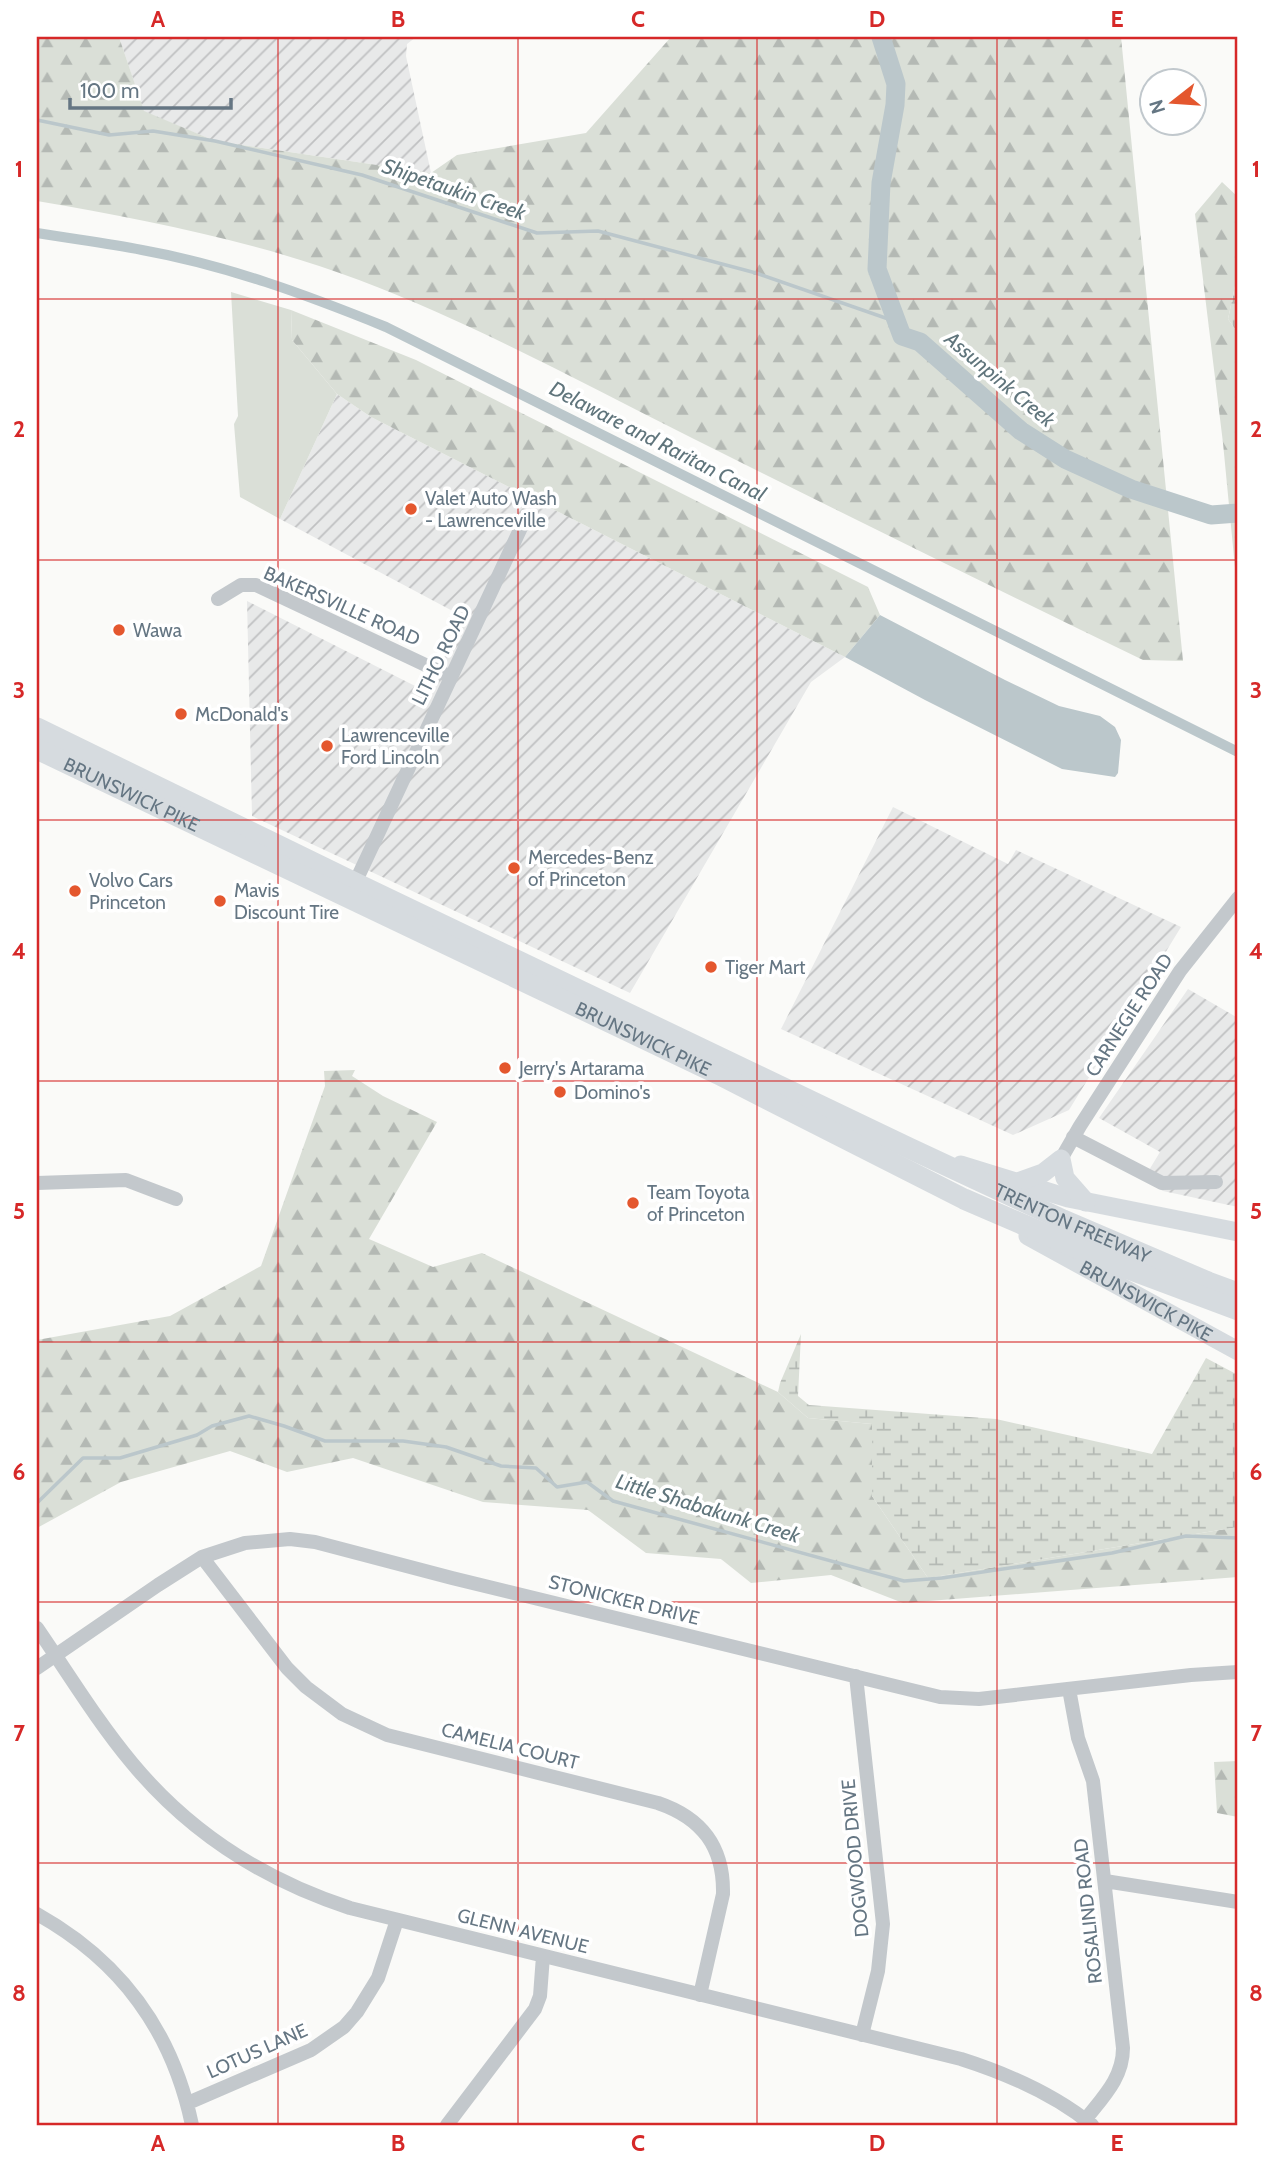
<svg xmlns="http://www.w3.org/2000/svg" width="1275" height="2162" font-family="Cabin,sans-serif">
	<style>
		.industrial { fill: url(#industrial-furrows) }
		.green { fill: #dadfd7 }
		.forest { fill: url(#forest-firs) }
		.wetland { fill: url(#wetland-marsh) }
		.water { fill: #bbc7cb }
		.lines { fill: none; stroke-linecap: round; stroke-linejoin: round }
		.stream { stroke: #bbc7cb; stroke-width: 3.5 }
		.canal { stroke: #bbc7cb; stroke-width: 10 }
		.river { stroke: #bbc7cb; stroke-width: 19 }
		.minor { stroke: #c3c8cc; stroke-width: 14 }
		.major { stroke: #d6dbdf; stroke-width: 19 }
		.highway { stroke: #d6dbdf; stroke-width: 21 }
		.grid { fill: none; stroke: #d62828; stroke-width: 2; stroke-opacity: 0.55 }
		.poi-dot { fill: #e4572e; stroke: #fff; stroke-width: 2.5 }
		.labels { text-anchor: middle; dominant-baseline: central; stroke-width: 7; stroke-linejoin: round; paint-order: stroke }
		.poi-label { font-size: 19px; fill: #657683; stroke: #fff; text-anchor: start }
		.street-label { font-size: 19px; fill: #657683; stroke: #fff }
		.water-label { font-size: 21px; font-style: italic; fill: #60757c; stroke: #fff }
		.neatline { fill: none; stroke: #d62828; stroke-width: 2.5 }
		.grid-label { font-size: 23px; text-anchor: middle; font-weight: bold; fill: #d62828 }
	</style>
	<defs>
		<pattern id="industrial-furrows" width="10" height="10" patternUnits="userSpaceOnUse" patternTransform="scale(1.75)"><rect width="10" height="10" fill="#e8e9e9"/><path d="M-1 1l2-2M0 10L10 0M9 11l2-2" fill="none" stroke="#c0c1c2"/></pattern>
		<pattern id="forest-firs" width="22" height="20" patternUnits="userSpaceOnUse" patternTransform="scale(1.75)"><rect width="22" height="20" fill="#dadfd7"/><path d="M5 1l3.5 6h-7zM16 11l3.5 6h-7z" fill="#b4b9b4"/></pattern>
		<pattern id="wetland-marsh" width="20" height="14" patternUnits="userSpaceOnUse" patternTransform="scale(1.75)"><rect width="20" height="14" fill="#dadfd7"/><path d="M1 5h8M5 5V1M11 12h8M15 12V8" fill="none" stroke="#b4b9b4"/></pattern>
	</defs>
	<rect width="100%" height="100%" fill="#fafaf8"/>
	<path class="industrial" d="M119 37H416L407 44 406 56 431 173 215 141 144 112Z
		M337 394 371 417 845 657 811 682 630 993 252 816 247 601 427 692 462 616 280 519Z
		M893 807 1008 864 1016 850 1181 927 1069 1110 1013 1135 781 1029Z
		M1188 989 1238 1018V1207L1163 1191 1143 1180 1160 1152 1099 1118Z"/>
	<path class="green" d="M231 292 291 310 292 340 337 394 280 519 240 497 234 424 238 416Z"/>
	<path class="forest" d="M37 37H119L144 111 215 141 431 173 457 155 586 133 671 37H1121L1183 661 1143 660C992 587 842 513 692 438 582 383 475 324 359 280 255 241 146 220 37 201Z
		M1222 182 1238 197V250L1235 251V286L1228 319 1238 333V599L1223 443 1195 214Z
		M291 310 416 360 868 587 880 615 845 657 371 417 337 394 292 340Z
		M355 1070 352 1076 383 1096 437 1122 369 1239 433 1267 482 1253 778 1392 808 1418 872 1424V1496L928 1578 1238 1527V1577L903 1603 831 1575 751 1583 721 1559 646 1553 588 1510 483 1502 353 1458 287 1472 230 1451 121 1482 37 1528V1340L170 1316 261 1266 325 1086 324 1071Z
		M1238 1761V1817L1217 1813 1214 1762Z"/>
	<path class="wetland" d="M1238 250V333L1228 319 1235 286V251Z
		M801 1334 798 1396 809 1405 996 1419 1152 1454 1206 1358 1238 1375V1527L928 1578 872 1496V1424L808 1418 778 1392 780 1383Z"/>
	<path class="water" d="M880 615 1005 680 1059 706 1100 716 1115 727 1121 740 1118 773 1115 777 1062 769 925 700 845 657Z"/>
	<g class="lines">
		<path class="stream" d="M37 120 109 135 153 131 215 141 362 175 537 233 598 231 756 273 897 322
			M37 1503 83 1458H120L197 1435 212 1426 249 1416 284 1426 325 1441H403L446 1447 501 1466 536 1468 557 1487 587 1482 613 1501 904 1581 942 1578 1112 1553 1186 1536 1238 1538"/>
		<path class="canal" d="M37 233C72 239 107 243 142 250 226 265 307 295 386 327L1238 752"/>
		<path class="river" d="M881 37 896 84 895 105 881 183 877 269 902 336 920 342 1021 431 1065 459 1131 489 1211 515 1238 513"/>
		<path class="minor" d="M218 599 241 585H256L451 677
			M355 883 525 519
			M1073 1137 1162 1183 1216 1182
			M1061 1159 1080 1126 1180 971 1238 898
			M37 1183 126 1180 176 1199
			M202 1557 287 1668 306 1687 342 1714 387 1735 658 1803C702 1818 724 1847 723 1894L700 1995
			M37 1628C68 1673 97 1721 132 1763 190 1833 264 1880 350 1908L961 2059C1008 2074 1054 2094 1092 2125
			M37 1668 158 1585 202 1557 245 1543 290 1539 315 1542 452 1578 940 1697 979 1699 1191 1675 1238 1672
			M856 1676 883 1924 878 1971 862 2035
			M1069 1689 1078 1738 1093 1781 1123 2048C1123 2078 1103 2097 1085 2120
			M1105 1881 1238 1902
			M37 1914C121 1961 172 2030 192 2125
			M188 2103 311 2050 344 2027 357 2012 378 1978 397 1920
			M447 2125 535 2009 540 1996 543 1956"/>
		<g class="major">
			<path d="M961 1165 1068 1198 1238 1232"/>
			<path d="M1018 1182 1043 1173 1061 1159 1065 1178 1086 1202"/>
			<path id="s1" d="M1028 1236 1238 1351"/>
		</g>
		<g class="highway">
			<path id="s2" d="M37 728 355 883 909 1148 1063 1220 1208 1282 1238 1293"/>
			<path id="s3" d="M37 749 718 1074 964 1199 1107 1261 1238 1310"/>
		</g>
	</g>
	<path class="grid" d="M278 37V2125M518 37V2125M757 37V2125M997 37V2125M37 299H1238M37 560H1238M37 820H1238M37 1081H1238M37 1342H1238M37 1602H1238M37 1863H1238"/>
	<g class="poi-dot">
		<circle cx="411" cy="509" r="7"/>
		<circle cx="119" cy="630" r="7"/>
		<circle cx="181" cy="714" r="7"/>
		<circle cx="327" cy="746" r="7"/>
		<circle cx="514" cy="868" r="7"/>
		<circle cx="75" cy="891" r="7"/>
		<circle cx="220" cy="901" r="7"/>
		<circle cx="711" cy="967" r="7"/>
		<circle cx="505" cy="1068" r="7"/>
		<circle cx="560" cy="1092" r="7"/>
		<circle cx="633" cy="1203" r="7"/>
	</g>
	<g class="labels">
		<g class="poi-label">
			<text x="425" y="498">Valet Auto Wash<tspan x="425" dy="22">- Lawrenceville</tspan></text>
			<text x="133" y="630">Wawa</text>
			<text x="195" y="714">McDonald's</text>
			<text x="341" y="735">Lawrenceville<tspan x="341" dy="22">Ford Lincoln</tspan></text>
			<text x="528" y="857">Mercedes-Benz<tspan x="528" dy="22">of Princeton</tspan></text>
			<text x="89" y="880">Volvo Cars<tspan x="89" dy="22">Princeton</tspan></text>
			<text x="234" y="890">Mavis<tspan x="234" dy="22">Discount Tire</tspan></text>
			<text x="725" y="967">Tiger Mart</text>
			<text x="519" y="1068">Jerry's Artarama</text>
			<text x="574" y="1092">Domino's</text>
			<text x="647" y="1192">Team Toyota<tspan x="647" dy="22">of Princeton</tspan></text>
		</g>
		<g class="street-label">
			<text transform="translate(342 606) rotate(24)">BAKERSVILLE ROAD</text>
			<text transform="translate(441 655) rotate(-64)">LITHO ROAD</text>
			<text stroke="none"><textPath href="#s3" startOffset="105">BRUNSWICK PIKE</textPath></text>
			<text transform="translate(1129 1015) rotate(-57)">CARNEGIE ROAD</text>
			<text stroke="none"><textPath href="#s3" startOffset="672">BRUNSWICK PIKE</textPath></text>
			<text stroke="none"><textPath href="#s2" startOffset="1148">TRENTON FREEWAY</textPath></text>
			<text stroke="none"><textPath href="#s1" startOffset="135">BRUNSWICK PIKE</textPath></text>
			<text transform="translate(624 1600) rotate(14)">STONICKER DRIVE</text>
			<text transform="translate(510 1746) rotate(14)">CAMELIA COURT</text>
			<text transform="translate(855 1858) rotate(-95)">DOGWOOD DRIVE</text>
			<text transform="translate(1088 1911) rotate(-96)">ROSALIND ROAD</text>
			<text transform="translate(523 1931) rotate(14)">GLENN AVENUE</text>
			<text transform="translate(257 2051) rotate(-24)">LOTUS LANE</text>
		</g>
		<g class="water-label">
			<text transform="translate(454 189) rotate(19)">Shipetaukin Creek</text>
			<text transform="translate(1000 379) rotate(40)">Assunpink Creek</text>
			<text transform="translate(658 441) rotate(27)">Delaware and Raritan Canal</text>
			<text transform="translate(708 1508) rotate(17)">Little Shabakunk Creek</text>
		</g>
	</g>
	<rect width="1275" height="2162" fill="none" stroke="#ffffff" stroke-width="77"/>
	<g transform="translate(1173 102) rotate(253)"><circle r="33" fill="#ffffff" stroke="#c1c8cd" stroke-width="2"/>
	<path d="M0-5L12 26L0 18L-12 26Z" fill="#e4572e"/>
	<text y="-10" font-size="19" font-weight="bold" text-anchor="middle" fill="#657683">N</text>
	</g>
	<path d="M70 98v10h161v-10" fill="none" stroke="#657683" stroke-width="3.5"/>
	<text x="80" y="98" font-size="21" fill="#657683" stroke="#ffffff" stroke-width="5" paint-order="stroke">100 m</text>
	<rect x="38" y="38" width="1198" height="2086" class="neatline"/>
	<g class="grid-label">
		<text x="158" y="27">A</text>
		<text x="398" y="27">B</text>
		<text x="638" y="27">C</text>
		<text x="877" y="27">D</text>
		<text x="1117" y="27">E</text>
		<text x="19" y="177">1</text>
		<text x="1256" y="177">1</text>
		<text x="19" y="437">2</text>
		<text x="1256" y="437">2</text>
		<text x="19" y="698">3</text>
		<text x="1256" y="698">3</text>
		<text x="19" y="959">4</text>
		<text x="1256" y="959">4</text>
		<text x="19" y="1219">5</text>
		<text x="1256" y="1219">5</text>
		<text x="19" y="1480">6</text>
		<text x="1256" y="1480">6</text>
		<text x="19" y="1741">7</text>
		<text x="1256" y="1741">7</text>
		<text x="19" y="2001">8</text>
		<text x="1256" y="2001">8</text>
		<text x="158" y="2151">A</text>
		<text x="398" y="2151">B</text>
		<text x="638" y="2151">C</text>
		<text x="877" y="2151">D</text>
		<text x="1117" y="2151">E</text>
	</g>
</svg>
